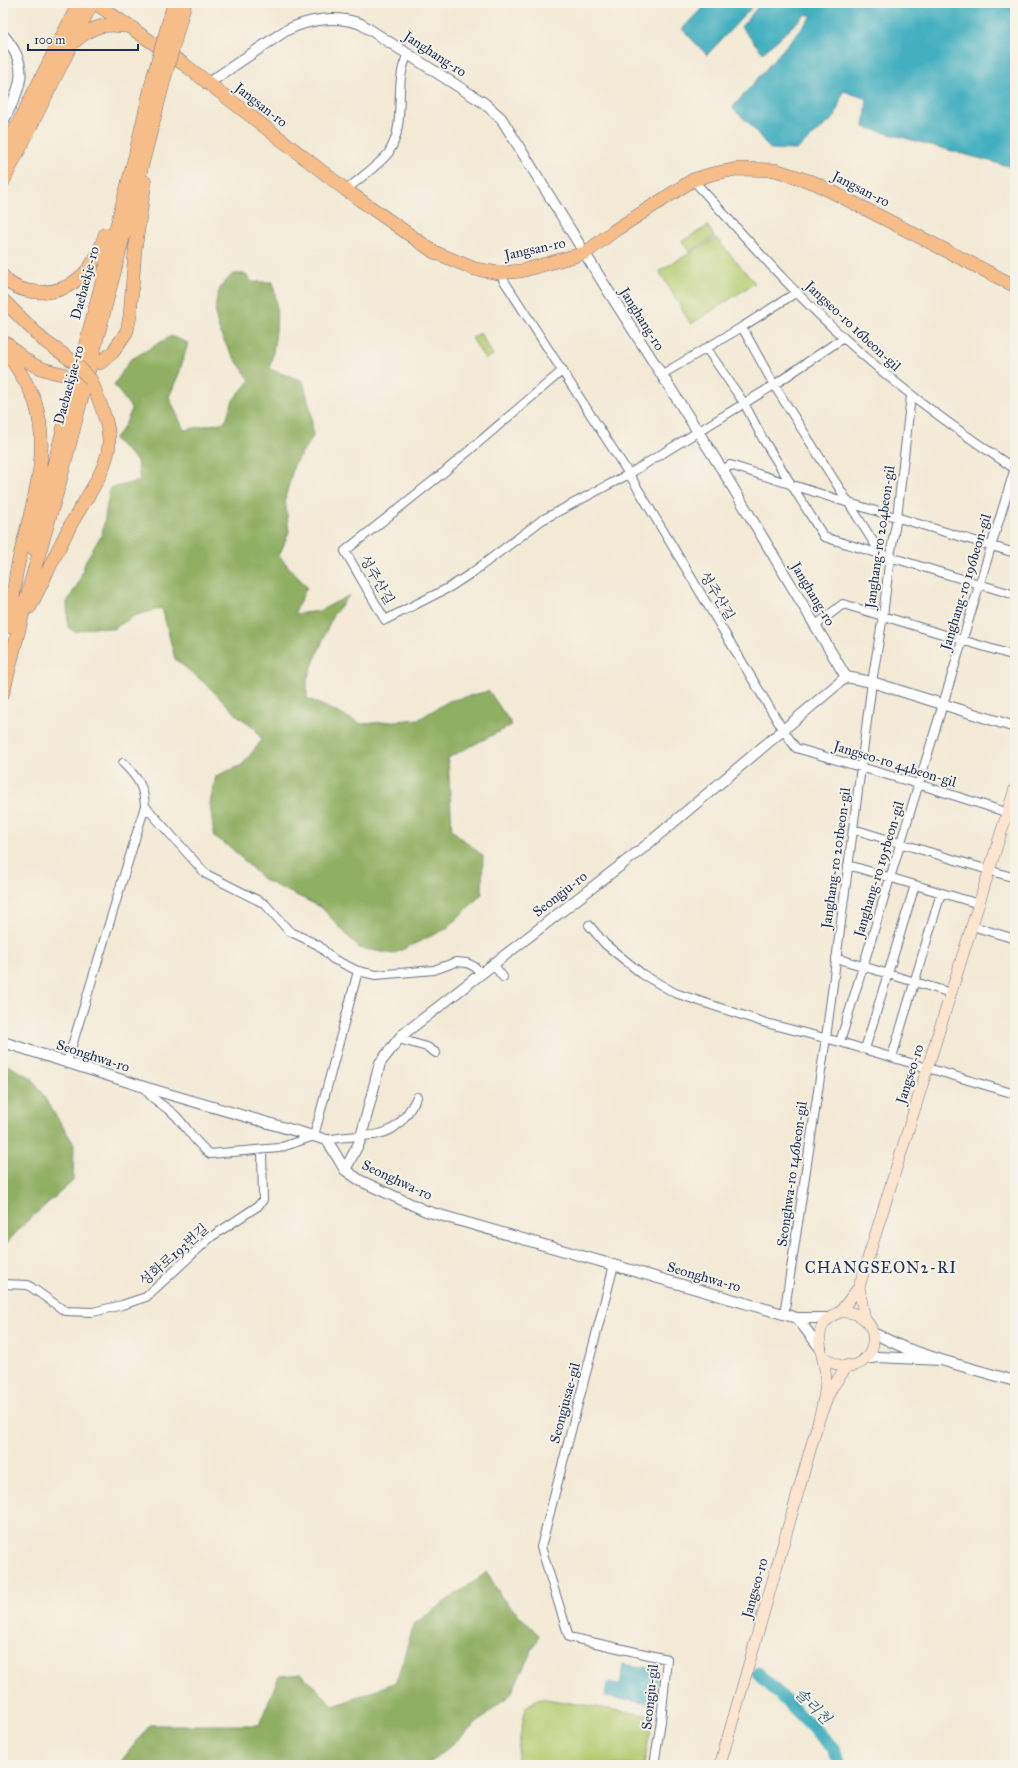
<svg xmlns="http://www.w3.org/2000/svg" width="1018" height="1768" font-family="'IM FELL Great Primer','Noto Serif KR',serif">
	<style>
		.green { fill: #b4cb70; stroke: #687d67 }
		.forest { fill: #8faf62; stroke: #556f60 }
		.water { fill: #42afbf; stroke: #2e6f8e }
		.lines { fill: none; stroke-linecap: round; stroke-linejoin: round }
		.river { stroke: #42afbf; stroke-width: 13 }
		.minor-casing { stroke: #677088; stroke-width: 10 }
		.tertiary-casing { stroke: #677088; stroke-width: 12 }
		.secondary-casing { stroke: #677088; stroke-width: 12 }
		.primary-casing { stroke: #677088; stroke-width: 14 }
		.trunk-casing { stroke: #677088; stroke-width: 14 }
		.minor { stroke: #fff; stroke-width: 8 }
		.tertiary { stroke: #fff; stroke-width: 10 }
		.secondary { stroke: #fce5cf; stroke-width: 11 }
		.primary { stroke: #f7bd88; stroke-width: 13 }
		.trunk { stroke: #f7bd88; stroke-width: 13 }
		.trunk-bridge-casing { stroke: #677088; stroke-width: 14; stroke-linecap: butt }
		.trunk-bridge { stroke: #f7bd88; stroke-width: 13 }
		.labels { text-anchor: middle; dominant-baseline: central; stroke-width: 4; stroke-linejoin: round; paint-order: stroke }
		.street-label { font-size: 14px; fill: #1b2f5e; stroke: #f7f3e8 }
		.water-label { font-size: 15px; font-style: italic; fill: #27557b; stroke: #f7f3e8 }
		.quarter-label { font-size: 16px; letter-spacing: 1px; fill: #1b2f5e; stroke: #f7f3e8 }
	</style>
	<rect width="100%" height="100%" fill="#f7f3e8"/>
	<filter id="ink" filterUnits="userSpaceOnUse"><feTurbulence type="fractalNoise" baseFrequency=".025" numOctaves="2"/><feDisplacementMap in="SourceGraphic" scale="8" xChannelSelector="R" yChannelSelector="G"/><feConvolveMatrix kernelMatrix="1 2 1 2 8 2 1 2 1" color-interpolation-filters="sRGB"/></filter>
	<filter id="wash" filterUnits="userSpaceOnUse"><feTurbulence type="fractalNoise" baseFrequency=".012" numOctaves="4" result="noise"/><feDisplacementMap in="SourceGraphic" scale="16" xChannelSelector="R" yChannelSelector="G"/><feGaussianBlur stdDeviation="0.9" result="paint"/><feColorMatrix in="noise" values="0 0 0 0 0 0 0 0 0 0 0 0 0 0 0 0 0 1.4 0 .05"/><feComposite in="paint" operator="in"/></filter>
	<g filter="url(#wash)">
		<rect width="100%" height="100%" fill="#f3ead5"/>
		<path class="green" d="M708 226 714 237 689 252 682 241Z
			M716 238 755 283 691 324 659 271Z
			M480 333 493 355 485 359 472 338Z
			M540 1698 653 1716 644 1765H535L516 1762 525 1707Z"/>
		<path class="forest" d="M233 274H245L252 282H273C280 315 276 336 270 369L303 381 311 412 313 436 294 465 285 499 289 532 279 556 307 587 294 614 319 611 350 595 333 615 307 679V698L361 724 419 719 449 701 489 691 512 725 448 758 452 830 483 856 482 894 446 929 393 954 359 948 321 907 264 880 230 847 214 837 210 803 216 776 242 765 262 740 255 728 238 716 206 684 175 659 162 608 134 616 113 629 95 627 75 632 68 627 67 602 79 582 86 560 102 534 110 488 140 481 137 461 114 439 125 425 132 409 114 385 130 360 171 336 188 343 179 374 169 397 184 430 225 422 233 400 250 380C232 354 206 325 219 291 221 285 228 279 233 274Z
			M3 1063 32 1078 74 1144 73 1181 25 1223 3 1247Z
			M487 1572 502 1598 539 1635 511 1694 428 1765H118L150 1725H259L279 1676 302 1674 334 1706 396 1682 414 1624Z"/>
		<path class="water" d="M707 3H756L707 55 682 29Z
			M761 3H1015V168L864 127 867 99 843 91 835 117 796 150 770 149 750 124 732 108 812 16 806 14 763 53 741 27Z
			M623 1664 659 1670 654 1704 605 1697 607 1683 620 1685Z"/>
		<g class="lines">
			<path class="river" d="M758 1673 833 1748 840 1765"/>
		</g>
	</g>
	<g filter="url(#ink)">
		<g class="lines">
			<defs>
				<path id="minor" d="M693 180C742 233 790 290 844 338 897 387 955 429 1015 469
					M346 190C355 182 384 161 389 152 408 121 392 85 408 54
					M499 273 629 474 783 730 796 748 918 784 1015 815
					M742 327 774 385 881 554
					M707 349 744 403 763 439 824 537 1015 595
					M563 370 443 473 345 551 385 620 450 587 473 572 542 520 629 474 774 385 843 338
					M661 375 742 327 797 292
					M723 471 730 465 849 503 1015 553
					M816 625 843 604 1015 656
					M123 763C137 777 144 786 145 806L206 874 265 904 289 931 318 945 333 959 358 971 376 975 434 970 456 962 467 963 475 967 481 973
					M853 829 1015 878
					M848 865 979 904
					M589 925 605 944 642 974 675 993 766 1023 840 1042 1015 1094
					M972 926 1015 939
					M836 958 951 993
					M493 964 503 977
					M399 1039 427 1047 436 1053
					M840 1042 1015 468
					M865 1049 915 885
					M892 1057 941 893
					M67 1062 145 806
					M144 1087C152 1101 165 1105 176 1116 188 1129 196 1144 210 1154L279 1148 314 1136 358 971
					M327 1140C374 1130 391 1148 417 1097
					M614 1265 541 1547 569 1637 667 1659 661 1721 654 1765
					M3 1284 28 1285 65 1311 93 1312 122 1305 146 1297 211 1237 258 1206 263 1200 262 1150
					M784 1315 826 1038 872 682 883 616 890 556 897 517 911 396"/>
				<path id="tertiary" d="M3 35C32 68 20 87 3 122
					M207 84 285 31C308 19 336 15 361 24L484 103 501 118 607 289 723 471 846 677 872 682 1015 727
					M3 1042 144 1087 327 1140 345 1170 361 1181 426 1211 797 1318
					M345 1170 360 1141 380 1063 401 1036 643 848 846 677
					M821 1349 797 1318H829
					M864 1359 878 1357 941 1360 905 1348 873 1333
					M941 1360 1015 1381"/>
				<path id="secondary" d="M859 1287 1015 788
					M840 1312C886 1309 882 1371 842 1366 835 1365 828 1360 822 1356 818 1335 817 1322 840 1312Z
					M840 1312 859 1287 865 1320
					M822 1356C829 1380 825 1395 819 1419L831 1389 848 1365
					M720 1765 819 1419"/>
				<path id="primary" d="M95 3 185 65 346 190 434 252 475 269 499 273 521 271 585 253 614 231 693 180 712 174 737 169 775 170 815 183 1015 286"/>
				<path id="trunk" d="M74 42C95 24 106 23 132 27
					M3 154 79 3
					M3 182 92 3
					M3 276C9 285 19 289 29 291 69 298 95 271 105 234
					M3 300 43 340 74 362
					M6 343C27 362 34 369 63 374
					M3 346C14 364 28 382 35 402 53 458 28 514 17 569 13 588 13 608 11 627
					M100 363 113 352 127 331 130 316 135 250 145 182
					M32 548 134 160 153 78
					M30 607C44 579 57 551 71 524 84 501 109 468 109 442 109 421 98 399 91 380
					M3 693 31 581 59 485 163 84"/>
			</defs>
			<use href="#minor" class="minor-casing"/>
			<use href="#tertiary" class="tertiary-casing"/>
			<use href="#secondary" class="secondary-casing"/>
			<use href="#primary" class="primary-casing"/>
			<use href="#trunk" class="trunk-casing"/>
			<use href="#minor" class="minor"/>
			<use href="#tertiary" class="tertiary"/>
			<use href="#secondary" class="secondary"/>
			<use href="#primary" class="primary"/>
			<use href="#trunk" class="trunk"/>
			<defs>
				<path id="trunk-bridge" d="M153 78 174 3
					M163 84 185 3
					M74 362 91 380"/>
			</defs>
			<use href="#trunk-bridge" class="trunk-bridge-casing"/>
			<use href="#trunk-bridge" class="trunk-bridge"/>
		</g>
	</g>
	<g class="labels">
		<g class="street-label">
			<text transform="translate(435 54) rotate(33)">Janghang-ro</text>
			<text transform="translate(261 105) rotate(38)">Jangsan-ro</text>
			<text transform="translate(861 189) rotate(27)">Jangsan-ro</text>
			<text transform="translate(535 249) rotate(-12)">Jangsan-ro</text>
			<text transform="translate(85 283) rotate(-75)">Daebaekje-ro</text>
			<text transform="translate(642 319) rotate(58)">Janghang-ro</text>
			<text transform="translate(853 326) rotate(43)">Jangseo-ro 16beon-gil</text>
			<text transform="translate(69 385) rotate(-75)">Daebaekjae-ro</text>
			<text transform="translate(880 537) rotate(-82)">Janghang-ro 204beon-gil</text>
			<text transform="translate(377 580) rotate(60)">성주산길</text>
			<text transform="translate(966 582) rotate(-73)">Janghang-ro 196beon-gil</text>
			<text transform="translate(813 594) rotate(59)">Janghang-ro</text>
			<text transform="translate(717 596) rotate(59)">성주산길</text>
			<text transform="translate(895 764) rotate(17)">Jangseo-ro 44beon-gil</text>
			<text transform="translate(836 858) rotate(-82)">Janghang-ro 201beon-gil</text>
			<text transform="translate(879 869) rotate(-73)">Janghang-ro 195beon-gil</text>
			<text transform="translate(560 894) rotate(-38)">Seongju-ro</text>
			<text transform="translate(93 1056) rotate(18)">Seonghwa-ro</text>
			<text transform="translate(910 1074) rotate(-72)">Jangseo-ro</text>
			<text transform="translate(792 1174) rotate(-82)">Seonghwa-ro 146beon-gil</text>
			<text transform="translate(397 1180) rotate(25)">Seonghwa-ro</text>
			<text transform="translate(174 1255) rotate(-41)">성화로193번길</text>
			<text transform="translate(704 1277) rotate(16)">Seonghwa-ro</text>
			<text transform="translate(565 1403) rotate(-75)">Seongjusae-gil</text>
			<text transform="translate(755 1588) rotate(-74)">Jangseo-ro</text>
			<text transform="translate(650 1697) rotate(-84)">Seongju-gil</text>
		</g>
		<g class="water-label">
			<text transform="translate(813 1706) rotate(45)">솔리천</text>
		</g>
		<g class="quarter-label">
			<text x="881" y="1267">CHANGSEON2-RI</text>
		</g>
	</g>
	<rect width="1018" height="1768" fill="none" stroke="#f7f3e8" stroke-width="16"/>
	<path d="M28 44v6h110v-6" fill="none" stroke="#1b2f5e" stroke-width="2"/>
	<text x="34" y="44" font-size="12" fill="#1b2f5e" stroke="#f7f3e8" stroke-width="3" paint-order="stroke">100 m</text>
</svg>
